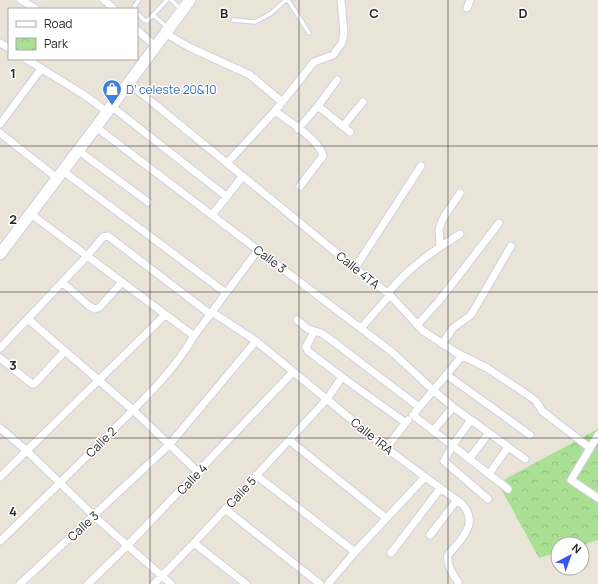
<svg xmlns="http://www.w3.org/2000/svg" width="598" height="584" font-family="Manrope,sans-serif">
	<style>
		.park { fill: url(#park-crowns) }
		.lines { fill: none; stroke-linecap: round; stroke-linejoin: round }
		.lane-casing { stroke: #cdd0e0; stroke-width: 5.5 }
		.street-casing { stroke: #cdd0e0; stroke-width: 9 }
		.secondary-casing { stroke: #cdd0e0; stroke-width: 13 }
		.lane { stroke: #fff; stroke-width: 3.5 }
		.street { stroke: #fff; stroke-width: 7 }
		.secondary { stroke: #fff; stroke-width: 11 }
		.grid { fill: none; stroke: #272727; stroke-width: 1; stroke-opacity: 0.55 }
		.labels { text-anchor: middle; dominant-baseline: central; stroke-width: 3; stroke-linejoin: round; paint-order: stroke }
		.shop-label { font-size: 12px; fill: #366cbe; stroke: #fff; text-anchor: start }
		.street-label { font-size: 12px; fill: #272727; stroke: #fff }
		.grid-label { font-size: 13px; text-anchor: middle; font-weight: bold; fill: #272727; stroke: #fff; stroke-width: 3; stroke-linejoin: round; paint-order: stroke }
	</style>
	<defs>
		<pattern id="park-crowns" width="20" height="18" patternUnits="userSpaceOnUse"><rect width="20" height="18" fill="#aae094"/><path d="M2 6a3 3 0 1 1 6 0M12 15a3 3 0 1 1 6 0" fill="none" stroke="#92c080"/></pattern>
	</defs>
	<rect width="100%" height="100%" fill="#eae3d8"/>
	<path class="park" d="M598 429V540L582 545 558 544V552L539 558 498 483Z"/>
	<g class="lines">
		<defs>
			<path id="lane" d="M171 0 181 9
				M288 0 309 33
				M134 9 135 5 139 0
				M137 13 144 20 147 21 153 15 168 28
				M153 15 167 0
				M233 20 255 22 270 14 286 0"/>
			<path id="street" d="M21 0 36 9
				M104 0 114 9
				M467 8 470 0
				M137 30 155 46
				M165 33 189 47 250 75 282 102
				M0 43 9 48
				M26 59 86 96 107 112
				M129 83 355 268 390 295 423 331 457 353 487 368 525 393 536 401 542 411 590 448
				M111 106 227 197
				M318 106 337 80
				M275 111C288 121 320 140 323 156L300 186
				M0 124 41 69
				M343 126 363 102
				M96 127 392 352 433 390 453 407 525 459
				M298 129 318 106 350 132
				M0 133 57 178
				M79 151 148 202
				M227 163 275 111 314 62 333 55 342 43 344 33 341 0
				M63 171 226 293
				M31 214 194 336
				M212 215 243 176
				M440 246 439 230 442 220 460 193
				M355 268 421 166
				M62 282 89 306 95 309 100 307 122 282
				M388 293C408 268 433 251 460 234
				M212 312 256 341 386 448 462 504C480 524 461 539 448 555 446 564 453 575 458 582
				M28 319 133 410 198 472
				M297 320 308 329 321 333 326 336 419 407
				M417 325 439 301 499 223
				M361 328 390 295
				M314 332 306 347 308 351 342 377 406 423
				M442 344 453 328 471 315 511 246
				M0 348 87 256 103 237 108 236 210 314
				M0 358 32 384H34L65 351
				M447 375 530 435
				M416 411 462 356
				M413 415 508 489
				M471 420 452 446 444 461 488 499
				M0 428 27 451 94 516 171 584
				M433 431 453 407
				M598 435 571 480 598 498
				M289 440 386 518
				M386 448 408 420
				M469 459 489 433
				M489 474 508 447
				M256 475 355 552
				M0 477 165 315
				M225 509 320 584
				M430 535 457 500
				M0 541C39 504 77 466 115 428 144 399 174 371 194 336L258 250
				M194 543 246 584
				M391 553 440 489
				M20 584 169 445 256 341
				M88 584 127 546 293 372
				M154 584 194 543 327 399 342 377
				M328 584 355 552 425 477"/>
			<path id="secondary" d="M0 254 96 127 190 0"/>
		</defs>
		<use href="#lane" class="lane-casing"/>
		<use href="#street" class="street-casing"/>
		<use href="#secondary" class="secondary-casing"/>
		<use href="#lane" class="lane"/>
		<use href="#street" class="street"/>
		<use href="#secondary" class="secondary"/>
	</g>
	<path class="grid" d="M150 0V584M299 0V584M448 0V584M0 146H598M0 292H598M0 438H598"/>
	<defs>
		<symbol id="shop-pin" viewBox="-11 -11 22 30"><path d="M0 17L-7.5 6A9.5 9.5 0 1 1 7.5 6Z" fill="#3f7fe0" stroke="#fff"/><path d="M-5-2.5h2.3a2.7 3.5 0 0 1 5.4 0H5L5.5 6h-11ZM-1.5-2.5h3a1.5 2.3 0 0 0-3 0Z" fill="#fff"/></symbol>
	</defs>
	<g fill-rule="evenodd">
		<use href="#shop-pin" x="101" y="78" width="22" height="30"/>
	</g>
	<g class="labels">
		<g class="shop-label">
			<text x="126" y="89">D’ celeste 20&amp;10</text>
		</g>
		<g class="street-label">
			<text transform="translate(270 259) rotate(37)">Calle 3</text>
			<text transform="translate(358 270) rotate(39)">Calle 4TA</text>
			<text transform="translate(372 436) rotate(39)">Calle 1RA</text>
			<text transform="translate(101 442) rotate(-45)">Calle 2</text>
			<text transform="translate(192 479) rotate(-46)">Calle 4</text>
			<text transform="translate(241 492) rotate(-47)">Calle 5</text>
			<text transform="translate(83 526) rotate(-43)">Calle 3</text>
		</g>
	</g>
	<g class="grid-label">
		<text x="224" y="18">B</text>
		<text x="374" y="18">C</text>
		<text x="523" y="18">D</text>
		<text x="13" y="78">1</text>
		<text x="13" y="224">2</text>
		<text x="13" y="370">3</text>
		<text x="13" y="516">4</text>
	</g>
	<rect x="8" y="8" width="130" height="52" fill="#ffffff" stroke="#a9a9a9"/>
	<rect x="16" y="21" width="20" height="6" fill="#ffffff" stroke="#a9a9a9"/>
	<text x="44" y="28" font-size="12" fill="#272727">Road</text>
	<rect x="16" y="38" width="20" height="12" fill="url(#park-crowns)" stroke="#a9a9a9"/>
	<text x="44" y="48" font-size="12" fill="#272727">Park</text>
	<g transform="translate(570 556) rotate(41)"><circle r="19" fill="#ffffff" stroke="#a9a9a9"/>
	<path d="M0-3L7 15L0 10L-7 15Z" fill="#3852f6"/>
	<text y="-6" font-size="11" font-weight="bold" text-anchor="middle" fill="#272727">N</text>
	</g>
</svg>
